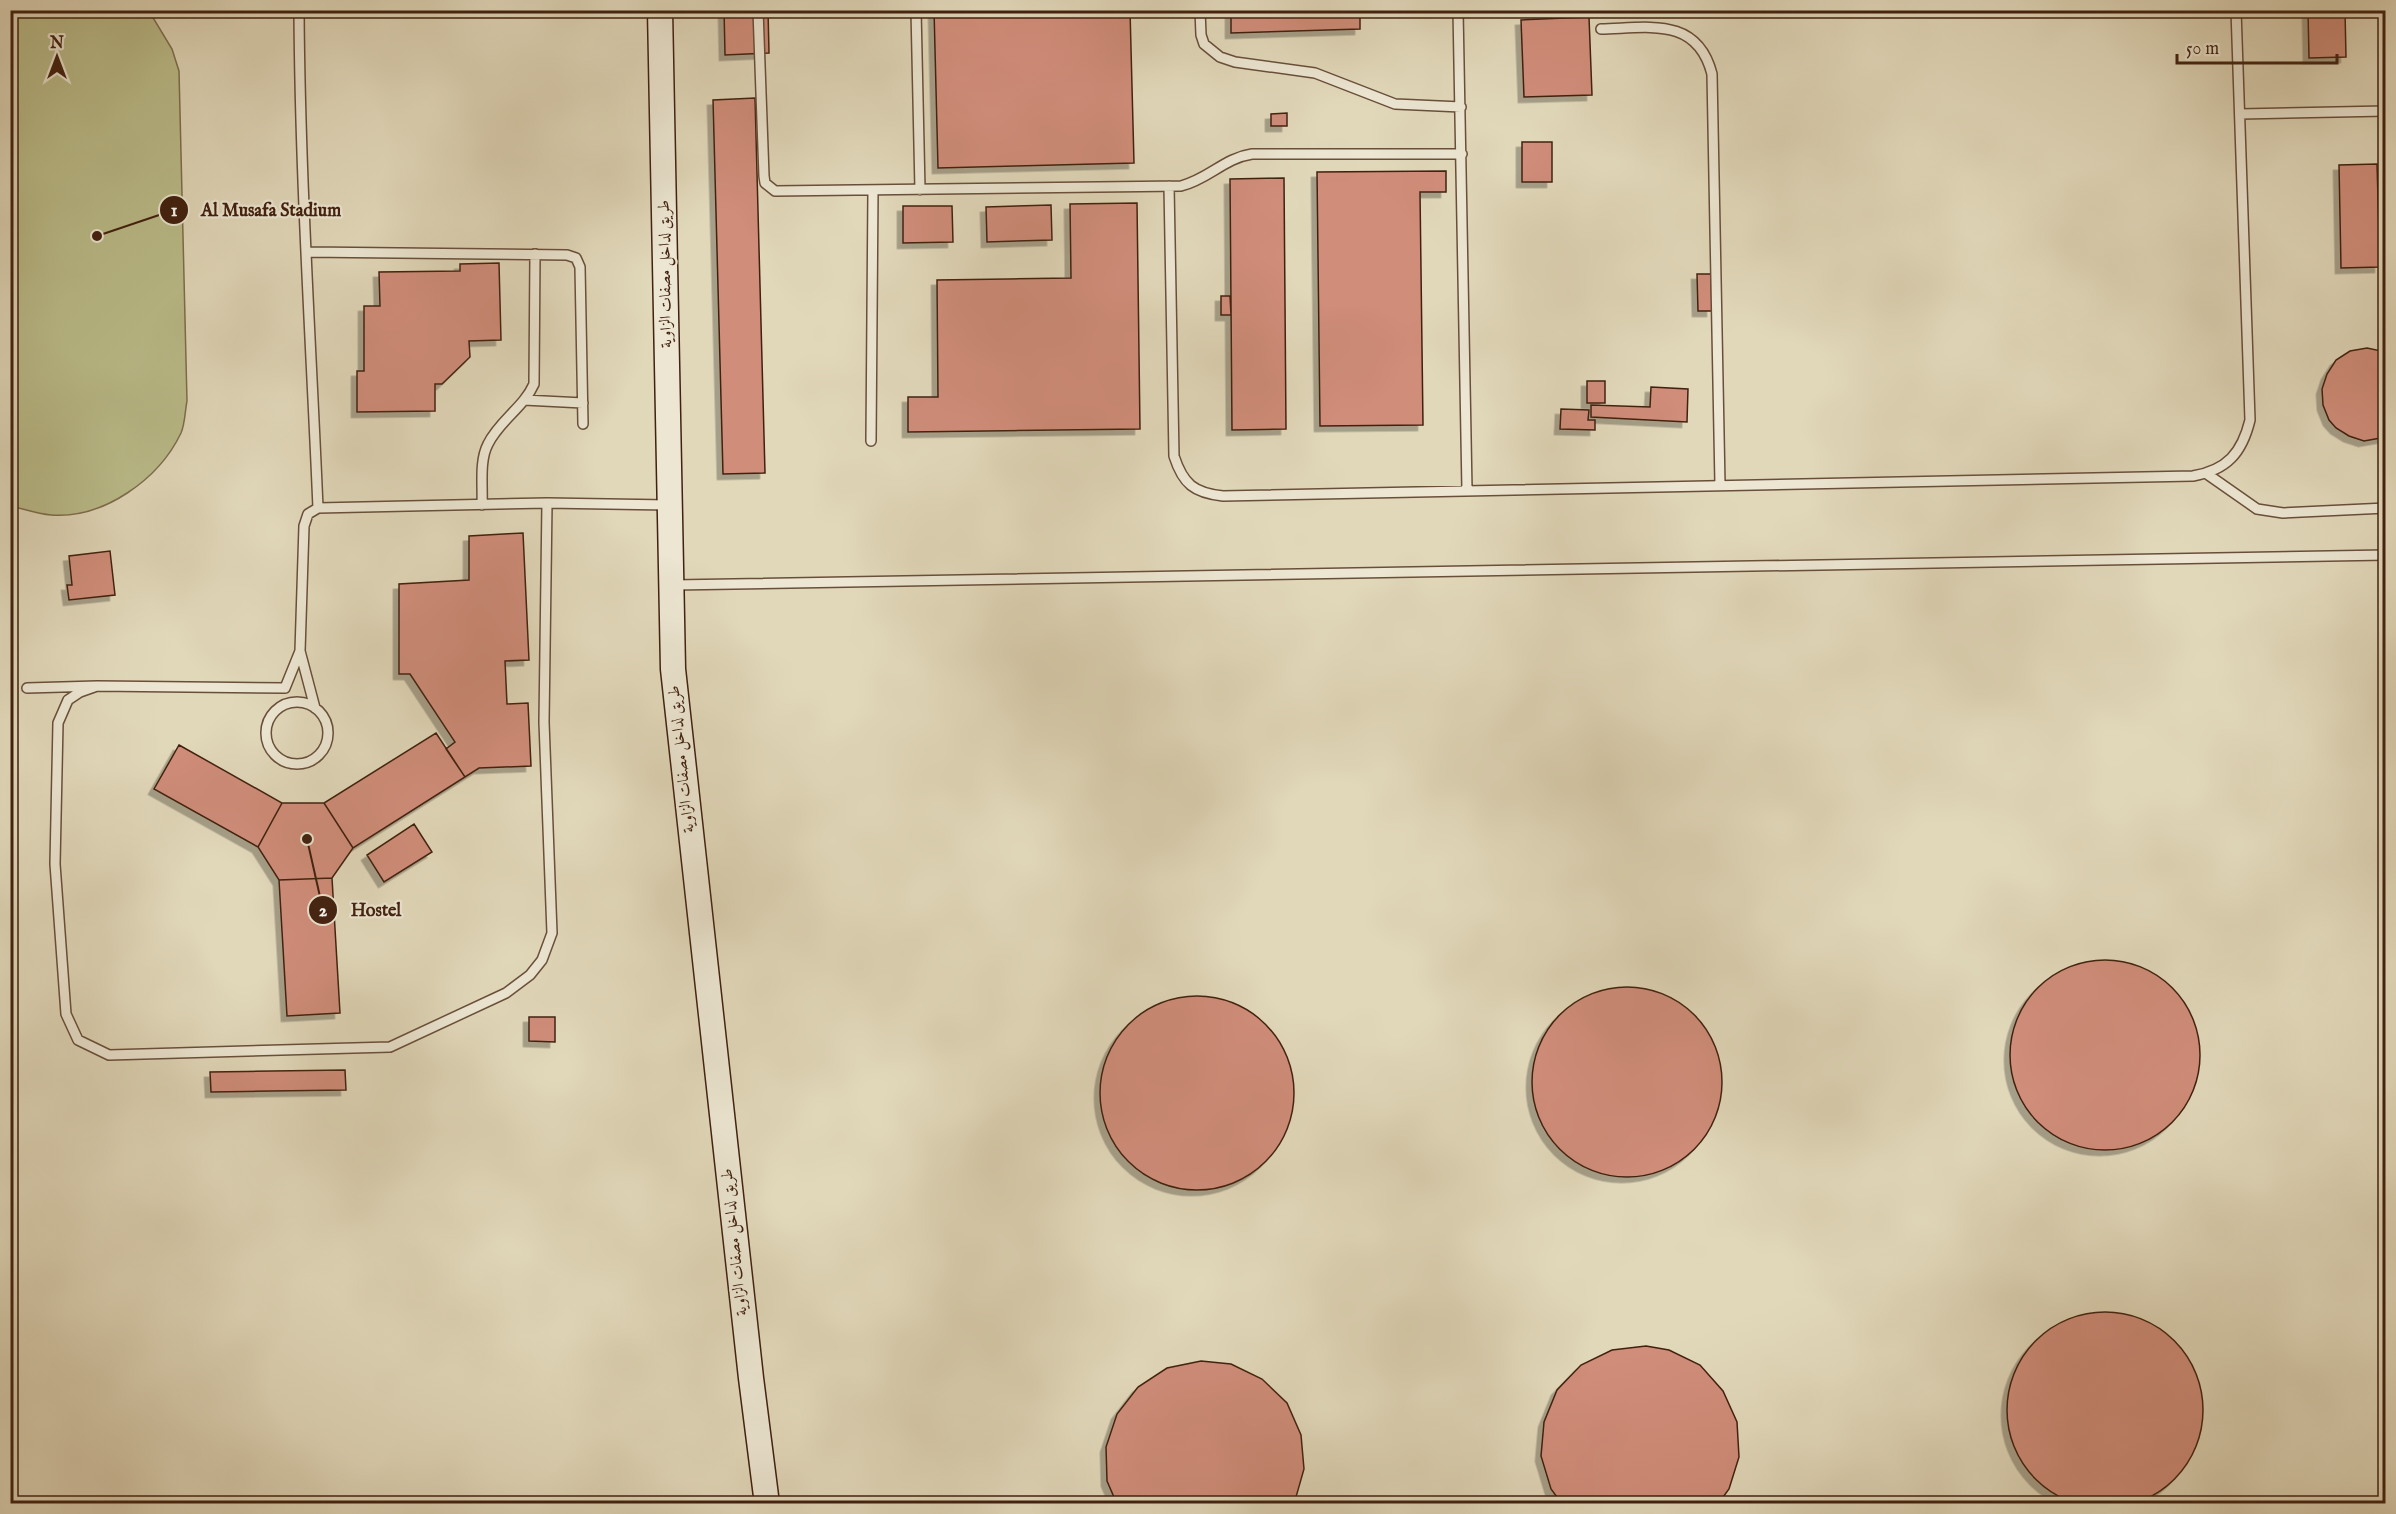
<svg xmlns="http://www.w3.org/2000/svg" width="2396" height="1514" font-family="'IM FELL English',Amiri,serif">
	<style>
		.green { fill: #babc8a; stroke: #7e6e4d; stroke-width: 1.5 }
		.building { fill: #d08d7a; stroke: #412110; stroke-width: 1.5; filter: url(#shadow) }
		.lines { fill: none; stroke-linecap: round; stroke-linejoin: round }
		.lane-casing { stroke: #694f3a; stroke-width: 12 }
		.secondary-casing { stroke: #412110; stroke-width: 27 }
		.lane { stroke: #ece6d2; stroke-width: 9 }
		.secondary { stroke: #ece6d2; stroke-width: 24 }
		.labels { text-anchor: middle; dominant-baseline: central; stroke-width: 4.5; stroke-linejoin: round; paint-order: stroke }
		.street-label { font-size: 16px; fill: #412110; stroke: #ece6d2 }
		.leader { fill: none; stroke: #412110; stroke-width: 2 }
		.callout-dot { fill: #412110; stroke: #ece6d2; stroke-width: 2 }
		.mark-label { font-size: 18px; text-anchor: middle; font-weight: bold; fill: #fff }
		.callout-label { font-size: 18px; text-anchor: middle; font-weight: bold; fill: #412110; stroke: #ece6d2; stroke-width: 4.5; stroke-linejoin: round; paint-order: stroke }
	</style>
	<defs>
		<filter id="shadow"><feDropShadow dx="-5.5" dy="5.5" stdDeviation="0" flood-color="#0004"/></filter>
	</defs>
	<rect width="100%" height="100%" fill="#e1d8ba"/>
	<filter id="stains"><feTurbulence type="fractalNoise" baseFrequency=".00333" numOctaves="4"/><feColorMatrix values="0 0 0 0 .2 0 0 0 0 .09 0 0 0 0 .02 0 0 0 .5 -.17"/></filter>
	<radialGradient id="worn" r=".72"><stop offset=".6" stop-color="#630" stop-opacity="0"/><stop offset="1" stop-color="#630" stop-opacity=".3"/></radialGradient>
	<path class="green" d="M11 10 149 11 172 49 179 71 187 401C185 411 185 424 181 433 159 479 104 519 51 515 38 514 24 509 11 506Z"/>
	<path class="building" d="M724 10H768L769 53 725 55Z
		M934 10H1130L1134 163 938 168Z
		M1231 10H1360V29L1231 33Z
		M1549 10H1591V14H1549Z
		M2345 11 2346 57 2309 58 2308 12Z
		M1589 17 1592 95 1524 97 1521 20Z
		M755 98 765 473 723 474 713 100Z
		M1287 113V126H1271V114Z
		M1522 142H1552V182H1522Z
		M2377 164 2380 267 2341 268 2339 165Z
		M1446 171V192H1420L1423 425 1320 426 1317 172Z
		M1284 178 1286 429 1232 430 1230 179Z
		M1137 203 1140 429 908 432V397H938L937 280 1071 278 1070 204Z
		M1051 205 1052 240 987 242 986 207Z
		M903 206H952L953 242 903 243Z
		M499 263 501 340 469 341 470 357 442 384H435V411L357 412V371H364V306H380L379 272 460 271V264Z
		M1697 274H1711L1712 311H1698Z
		M1221 296H1230L1231 315H1221Z
		M2367 348 2386 352V437L2364 441 2349 436 2336 428 2329 420 2323 405 2322 389 2327 374 2336 360 2350 351Z
		M1587 381H1605V403H1587Z
		M1651 387 1688 389 1687 422 1591 417V405L1650 407Z
		M1561 409 1589 410 1588 420H1595V430L1560 429Z
		M523 533 529 660 505 661 507 704 528 703 531 766 479 768 465 777 446 749 455 742 410 674H399V584L469 580V536Z
		M110 551 115 595 69 600 67 585H72L69 556Z
		M436 733 465 777 353 848 324 803Z
		M179 745 282 803 258 847 154 789Z
		M282 803H324L353 848 332 878 279 880 258 847Z
		M414 824 432 852 384 882 367 855Z
		M332 878 340 1013 287 1016 279 880Z
		M2010 1055a95 95 0 1 1 190 0a95 95 0 1 1-190 0Z
		M1532 1082a95 95 0 1 1 190 0a95 95 0 1 1-190 0Z
		M1100 1093a97 97 0 1 1 194 0a97 97 0 1 1-194 0Z
		M529 1017H555V1042L529 1041Z
		M345 1070 346 1090 211 1092 210 1072Z
		M2007 1410a98 98 0 1 1 196 0a98 98 0 1 1-196 0Z
		M1646 1346 1669 1350 1700 1365 1723 1391 1737 1422 1739 1457 1729 1489 1718 1504H1562L1551 1489 1541 1456 1544 1422 1557 1390 1581 1365 1612 1350Z
		M1201 1361 1231 1364 1262 1379 1287 1403 1301 1435 1304 1469 1294 1504H1117L1107 1481 1106 1447 1117 1414 1138 1387 1167 1368Z"/>
	<g class="lines">
		<defs>
			<path id="lane" d="M299 10C300 176 311 342 318 508L547 503 668 505
				M758 10 764 176 765 183 775 191 1181 186C1209 179 1224 158 1252 154H1462
				M916 10 920 190
				M1200 10 1201 35 1204 44 1220 57 1235 62 1315 73 1395 104 1461 107
				M1458 10 1467 490
				M1601 29C1648 28 1697 16 1712 74L1720 485
				M2240 114 2386 111
				M1169 186 1174 456C1183 484 1194 493 1223 496L2193 476C2227 470 2242 453 2250 420L2236 10
				M308 252 567 255 576 258 580 267 583 424
				M524 400 583 403
				M871 441 873 190
				M2207 474 2257 509 2283 513 2386 508
				M482 505C483 486 479 461 488 444 499 421 524 407 534 384L535 254
				M674 585 2386 555
				M300 651 315 708
				M97 686 80 692 68 700 58 723 55 864 66 1014 78 1040 109 1055 390 1047 506 993 530 975 542 960 552 933 544 722 547 503
				M27 688 97 686 285 688 300 651 304 526 308 514 318 508
				M266 733a31 31 0 1 1 62 0a31 31 0 1 1-62 0Z"/>
			<path id="secondary" d="M660 10 673 669 751 1378 767 1504"/>
		</defs>
		<use href="#lane" class="lane-casing"/>
		<use href="#secondary" class="secondary-casing"/>
		<use href="#lane" class="lane"/>
		<use href="#secondary" class="secondary"/>
	</g>
	<g class="labels">
		<g class="street-label">
			<text transform="translate(666 274) rotate(-91)">طريق لداخل مصفات الزاوية</text>
			<text transform="translate(682 759) rotate(-96)">طريق لداخل مصفات الزاوية</text>
			<text transform="translate(735 1242) rotate(-96)">طريق لداخل مصفات الزاوية</text>
		</g>
	</g>
	<path class="leader" d="M97 236L174 210M307 839L323 910"/>
	<g class="callout-dot">
		<circle cx="97" cy="236" r="6"/>
		<circle cx="307" cy="839" r="6"/>
		<circle cx="174" cy="210" r="15"/>
		<circle cx="323" cy="910" r="15"/>
	</g>
	<g class="mark-label">
		<text x="174" y="216">1</text>
		<text x="323" y="916">2</text>
	</g>
	<g class="callout-label">
		<text x="271" y="216">Al Musafa Stadium</text>
		<text x="376" y="916">Hostel</text>
	</g>
	<rect width="2396" height="1514" fill="none" stroke="#e1d8ba" stroke-width="36"/>
	<rect x="12" y="12" width="2372" height="1490" fill="none" stroke="#412110" stroke-width="3"/>
	<rect x="18" y="18" width="2360" height="1478" fill="none" stroke="#412110" stroke-width="1.5"/>
	<g transform="translate(57 57)" stroke="#ece6d2" stroke-width="4.5" paint-order="stroke">
	<path d="M0-4.5L10 22L0 15L-10 22Z" fill="#412110"/>
	<text y="-9" font-size="16" font-weight="bold" text-anchor="middle" fill="#412110">N</text>
	</g>
	<path d="M2177 54v9h160v-9" fill="none" stroke="#412110" stroke-width="3"/>
	<text x="2186" y="54" font-size="18" fill="#412110" stroke="#ece6d2" stroke-width="4.5" paint-order="stroke">50 m</text>
	<rect width="100%" height="100%" filter="url(#stains)"/>
	<rect width="100%" height="100%" fill="url(#worn)"/>
</svg>
